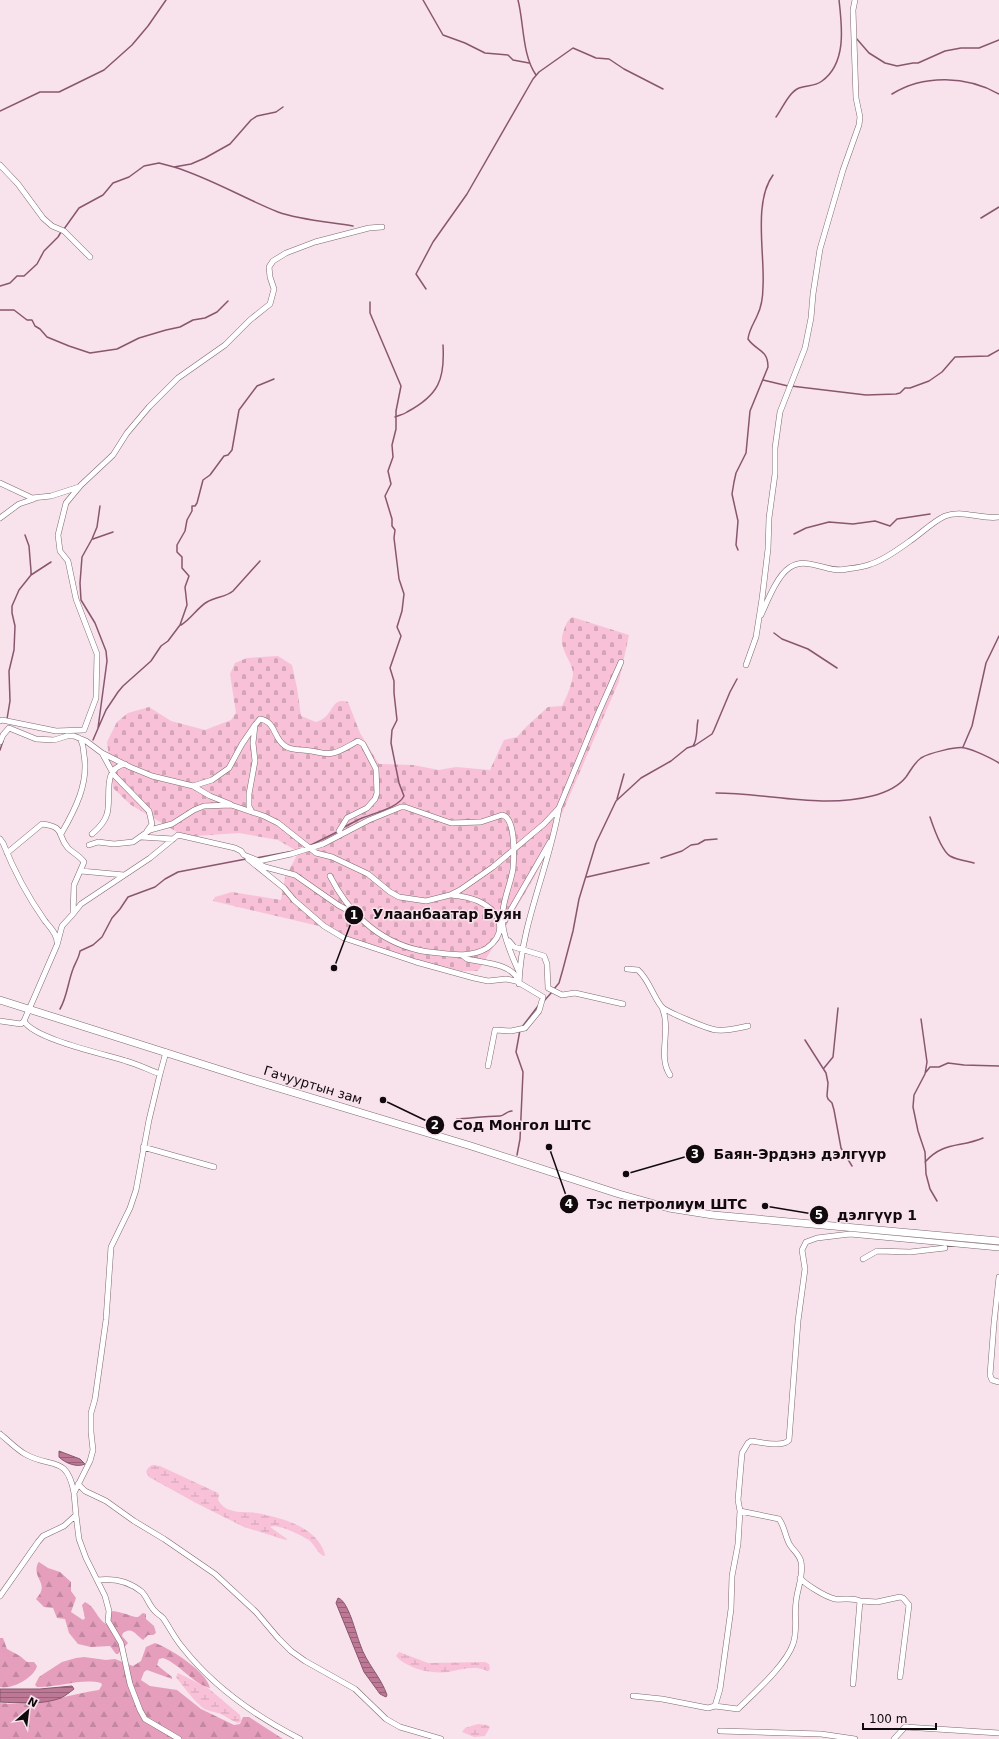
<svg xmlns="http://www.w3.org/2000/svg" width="999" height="1739" font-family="'DejaVu Sans',sans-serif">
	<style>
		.forest { fill: url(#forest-firs) }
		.wetland { fill: url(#wetland-marsh) }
		.cemetery { fill: url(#cemetery-stones) }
		.water { fill: url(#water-rules); stroke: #89576d }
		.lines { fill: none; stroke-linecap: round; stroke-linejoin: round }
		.stream { stroke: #89576d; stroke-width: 1.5 }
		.minor-casing { stroke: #7c6970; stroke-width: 6 }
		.major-casing { stroke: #7c6970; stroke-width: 8 }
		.minor { stroke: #fff; stroke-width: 5 }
		.major { stroke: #fff; stroke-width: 7 }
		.labels { text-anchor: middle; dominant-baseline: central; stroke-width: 3; stroke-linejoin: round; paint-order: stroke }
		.street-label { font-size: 13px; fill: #110a0d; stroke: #f8e2eb }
		.leader { fill: none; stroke: #110a0d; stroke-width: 1.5 }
		.callout-dot { fill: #110a0d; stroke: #f8e2eb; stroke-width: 1.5 }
		.mark-label { font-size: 12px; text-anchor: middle; font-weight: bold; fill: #fff }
		.callout-label { font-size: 14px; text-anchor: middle; font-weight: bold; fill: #110a0d; stroke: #f8e2eb; stroke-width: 3; stroke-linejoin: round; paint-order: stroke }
	</style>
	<defs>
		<pattern id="forest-firs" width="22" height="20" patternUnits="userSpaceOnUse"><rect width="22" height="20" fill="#e69ebd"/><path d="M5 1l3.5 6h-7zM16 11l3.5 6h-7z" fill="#c487a1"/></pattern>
		<pattern id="wetland-marsh" width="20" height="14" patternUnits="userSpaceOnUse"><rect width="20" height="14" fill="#f8c1d7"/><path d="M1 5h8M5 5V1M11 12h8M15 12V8" fill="none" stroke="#d4a4b7"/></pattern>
		<pattern id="cemetery-stones" width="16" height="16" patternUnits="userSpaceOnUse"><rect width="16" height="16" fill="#f8c1d7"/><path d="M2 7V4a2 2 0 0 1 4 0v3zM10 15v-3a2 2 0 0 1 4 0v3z" fill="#d4a4b7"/></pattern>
		<pattern id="water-rules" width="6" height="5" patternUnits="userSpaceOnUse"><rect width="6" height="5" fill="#bd7896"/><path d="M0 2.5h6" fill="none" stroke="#986179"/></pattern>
	</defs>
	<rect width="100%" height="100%" fill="#f8e2eb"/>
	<path class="forest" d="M39 1562 48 1568 60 1572 71 1582V1591L76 1598 71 1612 83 1620 85 1618 82 1605 85 1602C95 1606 97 1619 106 1624L110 1611C118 1610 135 1618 138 1617 140 1616 141 1614 143 1613L146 1614V1619L154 1626 156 1633 153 1635H148L143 1640C136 1635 132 1626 123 1633L122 1636 128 1643 118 1654H116L110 1646 91 1647 78 1644 69 1633 65 1619 57 1618 53 1608 44 1607 36 1599C51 1583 31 1579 38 1563Z
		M0 1638H3L7 1649 20 1656 27 1662H34L37 1666C34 1678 11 1690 0 1687Z
		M155 1643C170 1648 207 1672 210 1688 193 1684 180 1664 163 1658L159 1659 157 1665 172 1677V1679L147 1670 144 1672 141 1680 150 1686 177 1690 201 1709 234 1725 240 1724 243 1717H249L283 1739H0V1703C34 1708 65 1695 99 1690L102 1685 101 1683C81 1678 58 1688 37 1687L35 1685 39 1677 45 1673 62 1662 76 1658 84 1657 106 1660 115 1659 133 1666 141 1661 146 1647Z"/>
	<path class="wetland" d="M152 1465 160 1466 218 1493 219 1495 218 1500C227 1515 242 1511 257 1513 282 1518 318 1527 325 1555L324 1556C317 1553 315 1545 309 1540 301 1535 277 1523 270 1527L287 1539 286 1540 244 1527 196 1503 149 1477 146 1472 148 1468Z
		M399 1652 428 1663 485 1662 489 1664 490 1669 488 1671C483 1670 478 1667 473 1668 465 1668 457 1670 449 1672 432 1674 407 1669 396 1656Z
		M178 1673 208 1688 240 1715 241 1721 238 1723C232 1721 227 1717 221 1714 216 1712 208 1711 203 1708 195 1702 183 1686 176 1677Z
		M478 1724 487 1725 490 1727 485 1736 474 1737 462 1732 465 1728Z"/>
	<path class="cemetery" d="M572 617 629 635 619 681 535 876 494 946 478 971H463L407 959 375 949 319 926 213 901 215 897 232 892 281 900 285 878 297 855 295 850 278 840 239 833 195 836 177 832 131 805 113 788 107 742 117 722 128 713 149 707 171 721 205 730 231 720 236 713 230 674 235 663 247 658 278 656 292 665 297 688 301 716 316 722C318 721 322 720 324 718 334 710 333 697 348 702L360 733 379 764 413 765 439 770 456 767 490 770 504 740 517 737 527 726 548 707 562 706C567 696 572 685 573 674 573 660 556 649 564 630 566 624 567 621 572 617Z"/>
	<path class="water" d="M59 1451 80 1459 85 1464C77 1468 65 1463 59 1457Z
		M338 1598C348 1600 356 1634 360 1644 366 1663 381 1677 387 1695L386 1697 380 1694 364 1672 336 1603Z
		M72 1686 74 1689C70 1692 65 1696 61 1698 42 1705 19 1703 0 1702V1689H40Z"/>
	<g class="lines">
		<path class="stream" d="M423 0 443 35 465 43 485 53 508 55 513 60 529 63
			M518 0C524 23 522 55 536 75
			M856 38 869 53 885 63 897 66 913 63H918L945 51 961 48H979L999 40
			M892 94C924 74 967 76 999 94
			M0 111 40 92H59L104 70 132 45 148 26 166 0
			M776 117C782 109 789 92 799 88 807 85 814 87 822 81 847 63 842 26 839 0
			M174 167C210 178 243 198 278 212 300 220 330 222 353 226
			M981 218 999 207
			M64 229 79 208 103 195 113 183 129 177 144 166 159 163 174 167 191 164 205 158 230 144 251 120 257 116 276 112 283 107
			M0 286 10 283 17 276H24L37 264 44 251 58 237 61 232
			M426 289 416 274 433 242 467 194 533 79 539 72 573 48 596 58 609 59 624 69 663 89
			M0 310H14L27 320H32L35 326 40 329 47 337 69 346 90 353 117 349 139 338 166 330 180 327 193 320 205 318 217 312 228 301
			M763 380 788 386
			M791 386 866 395 896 394 900 393 905 388H910L929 381 942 372 955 357 988 356 999 350
			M395 417C399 415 403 415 407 412 439 395 445 379 443 345
			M794 534 806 528 829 522 853 524 875 521 890 526 897 519 930 514
			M93 539 113 532
			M738 550 736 545 738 521 732 494 734 482 736 473 746 453 750 411 768 367C768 349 756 351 748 339 749 330 754 323 757 316 761 308 763 295 763 286 765 255 753 202 773 175
			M31 575 51 562
			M181 625C191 619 197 608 207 602 215 597 226 597 233 591L260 561
			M774 633 782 639 808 649 837 668
			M7 719 10 701 9 671 14 650 15 626 12 613V606L19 590 31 575V571L29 546 25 535
			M98 728 107 661 106 651 95 623 81 600 80 583 82 557 92 539 97 527 100 506
			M93 740 106 710 118 692 123 686 151 661 161 646 168 641 180 625 187 605 185 587 189 576 182 568V557L177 552V545L185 531 187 520 192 511V506H195L197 503 203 480 210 475 224 456 228 455 232 450 239 410 257 386 274 379
			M694 746 712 734 714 730 730 692 737 679
			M963 747 972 726 986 663 999 636
			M0 750 3 741
			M716 793C768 793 821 809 872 796 884 793 898 787 906 777 911 770 914 763 921 758 929 753 957 746 965 748 974 750 991 758 999 763
			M617 799 624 774
			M930 817C933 826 942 851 950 856 957 860 967 861 974 863
			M342 828C349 825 355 821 362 818 374 813 398 808 404 796L399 783 391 743 392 730 397 720 394 693V681L390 668 401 636 397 627 402 611 404 594 399 579 394 538 395 530 392 526V519L385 496 391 484 388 471 393 457 392 445 396 429V411L401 386 370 313V302
			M311 845 337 832
			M256 858 294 851
			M661 858 682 851 691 845 698 844 705 840 717 839
			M587 877 649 863
			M554 989 559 983 563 969 573 931 579 899 596 843 616 801 641 778 671 761 687 748 693 746C698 739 696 729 698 720
			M544 1001 552 992
			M60 1009C67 997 68 982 73 969 75 963 79 958 80 951L93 945 102 937 112 918 120 909 128 897 155 887 165 879 178 872 246 859
			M921 1019 927 1062 925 1074 914 1095 913 1107 918 1131 925 1152 926 1174 930 1189 937 1201
			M522 1027 538 1006
			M805 1040 826 1073 828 1083 827 1096 828 1099 832 1103 834 1110 841 1148 852 1166
			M824 1068 833 1057 838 1008
			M926 1072 930 1067H939L948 1063 964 1065 999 1066
			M457 1119C472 1118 486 1116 500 1116 504 1116 507 1111 512 1111
			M517 1155 520 1139 523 1072 516 1052 520 1030
			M925 1162C944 1141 960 1148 983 1138"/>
		<defs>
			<path id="minor" d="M0 165 18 184 43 218 52 226 64 231 90 257
				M0 483 32 498 51 496 79 487
				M0 518 19 504 34 499
				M761 615C767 602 777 576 789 568 808 555 827 574 847 569 855 568 864 567 871 564 884 560 899 549 910 541 922 533 932 522 945 516 962 509 981 520 999 517
				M746 665 756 637 762 599 768 549 769 518 775 474V448L780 412 805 348 811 318 813 294 820 249 843 170 859 125 860 117 856 98 854 40 853 10 855 0
				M0 721 2 720 56 731 84 730 96 698 97 654 76 599 68 561 60 551 58 535 66 503 81 485 113 455 127 433 149 407 178 378 225 345 250 320 270 304 274 289 270 277 269 267 273 261 286 253 315 242 369 228 382 227
				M255 725 260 719C273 721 273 732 280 741 288 752 300 749 311 751 319 752 325 755 333 753 342 751 350 745 358 741L363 744 376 769 377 793 375 799 367 808 347 818 339 831
				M0 742 3 735 9 728 36 739 54 740 67 736H74L86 741 102 753 130 767 152 776 193 786 210 796 230 804
				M102 753 114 775 149 811 152 824 147 831
				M193 786 212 780 229 768 242 744 255 725 253 743 255 761 249 794V806L252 812
				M61 834C75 810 89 783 84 755 83 749 84 743 79 738
				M92 834C98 829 105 821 107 814 112 798 101 769 125 764
				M141 837 173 839
				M0 839 3 843C14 871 28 897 45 921 50 927 57 934 57 942
				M89 845 98 842 114 844 133 842 150 830 172 824 194 810 204 806 231 805 264 816 278 823 316 853 332 857 368 874 390 892 399 897 426 901 450 895 460 890 493 867 544 824 559 808 597 716 621 662
				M248 859 284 888 294 900 324 926 344 938 416 962 474 978 488 981 506 979 516 981 543 997 539 1011 525 1028 511 1031 495 1030 488 1066
				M255 862 265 867 295 875 338 905 353 913
				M81 871 124 875
				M330 876C348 912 378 941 418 950 425 952 432 952 439 953 454 955 473 957 487 948 509 932 500 911 478 901 469 897 461 896 451 895
				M73 914 81 904 150 858 178 835 235 848 241 851 244 855 259 861 291 854 323 844 369 820 401 807H405L451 823 481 822 502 815C516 818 514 856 513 869 510 887 500 906 503 926 505 942 513 958 519 972
				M505 920 550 842
				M509 941 514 947 544 956 547 964 548 988 562 995 575 993 623 1004
				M462 955 467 959C484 963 511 963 519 981
				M627 969 638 970C649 980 652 994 661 1006 664 1011 710 1030 717 1030 728 1031 738 1028 748 1026
				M519 984C521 923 549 868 559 808
				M662 1007C663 1011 665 1015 665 1019 668 1037 659 1059 670 1075
				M0 1021 21 1024 24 1021 57 945 62 926 73 914 74 885 84 862C80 856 73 853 68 848 56 834 66 827 42 824L7 853
				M160 1074 166 1052
				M143 1147 214 1167
				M863 1259 877 1251 910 1252 945 1248
				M999 1277 994 1323 990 1375 992 1380 999 1382
				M0 1434C8 1440 16 1449 25 1454 51 1469 67 1454 74 1493
				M78 1484 85 1491 106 1501 134 1521 164 1539 215 1574 256 1612 278 1638 291 1651 305 1661 355 1689 386 1719 400 1727 441 1739
				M76 1515 79 1539 86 1558 105 1596 109 1611 108 1621 121 1643 130 1684 140 1710 145 1719 179 1739
				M800 1578C806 1585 826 1597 835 1599 844 1600 852 1597 860 1601L853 1684
				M97 1580C114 1578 129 1581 142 1592 147 1597 149 1605 154 1610 156 1613 160 1615 163 1618 170 1628 175 1639 183 1648 213 1686 257 1717 300 1739
				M0 1596 38 1542 43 1536 64 1526 76 1515 74 1493 90 1461 93 1450 91 1432V1413L95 1399 106 1320 111 1247 130 1208 136 1190 149 1120 160 1074C149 1070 137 1064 126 1061 104 1054 34 1039 24 1021
				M860 1601 877 1602 900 1597 903 1598 909 1605 900 1677
				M633 1696 662 1699 708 1708 715 1706 720 1689 731 1609 732 1576 738 1544 740 1511 738 1500 742 1453 748 1443 751 1441C760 1442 783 1448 789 1440L798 1321 805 1269 802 1250 806 1242 817 1238 850 1234 999 1248
				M715 1706 738 1709C754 1693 786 1665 793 1644 798 1631 794 1615 796 1602 797 1589 804 1575 801 1562 800 1555 793 1550 790 1545 785 1537 785 1527 779 1519L740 1511
				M720 1731 821 1734 855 1739
				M894 1739 905 1727 999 1733"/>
			<path id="major" d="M0 1000 249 1079 471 1146 619 1194 669 1208 713 1215 999 1241"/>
		</defs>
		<use href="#minor" class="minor-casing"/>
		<use href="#major" class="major-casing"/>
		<use href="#minor" class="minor"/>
		<use href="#major" class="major"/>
	</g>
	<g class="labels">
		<g class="street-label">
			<text transform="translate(313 1085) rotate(17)">Гачууртын зам</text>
		</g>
	</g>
	<path class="leader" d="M334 968L354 915M383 1100L435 1125M626 1174L695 1154M549 1147L569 1204M765 1206L819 1215"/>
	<g class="callout-dot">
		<circle cx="334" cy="968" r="4"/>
		<circle cx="383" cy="1100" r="4"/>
		<circle cx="626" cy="1174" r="4"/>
		<circle cx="549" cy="1147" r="4"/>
		<circle cx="765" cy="1206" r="4"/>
		<circle cx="354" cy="915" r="10"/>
		<circle cx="435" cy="1125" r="10"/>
		<circle cx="695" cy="1154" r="10"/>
		<circle cx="569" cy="1204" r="10"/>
		<circle cx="819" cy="1215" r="10"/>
	</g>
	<g class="mark-label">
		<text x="354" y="919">1</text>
		<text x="435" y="1129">2</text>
		<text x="695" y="1158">3</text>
		<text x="569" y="1208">4</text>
		<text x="819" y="1219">5</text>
	</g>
	<g class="callout-label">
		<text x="447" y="919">Улаанбаатар Буян</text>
		<text x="522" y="1130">Сод Монгол ШТС</text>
		<text x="800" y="1159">Баян-Эрдэнэ дэлгүүр</text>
		<text x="667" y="1209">Тэс петролиум ШТС</text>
		<text x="877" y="1220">дэлгүүр 1</text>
	</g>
	<g transform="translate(28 1711) rotate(28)" stroke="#f8e2eb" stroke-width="3" paint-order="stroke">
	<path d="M0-3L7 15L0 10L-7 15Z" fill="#110a0d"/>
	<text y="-6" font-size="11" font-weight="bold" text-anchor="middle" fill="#110a0d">N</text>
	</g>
	<path d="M863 1723v6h73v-6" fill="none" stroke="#110a0d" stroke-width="2"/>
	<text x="869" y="1723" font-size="12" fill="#110a0d" stroke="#f8e2eb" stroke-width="3" paint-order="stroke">100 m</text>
</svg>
